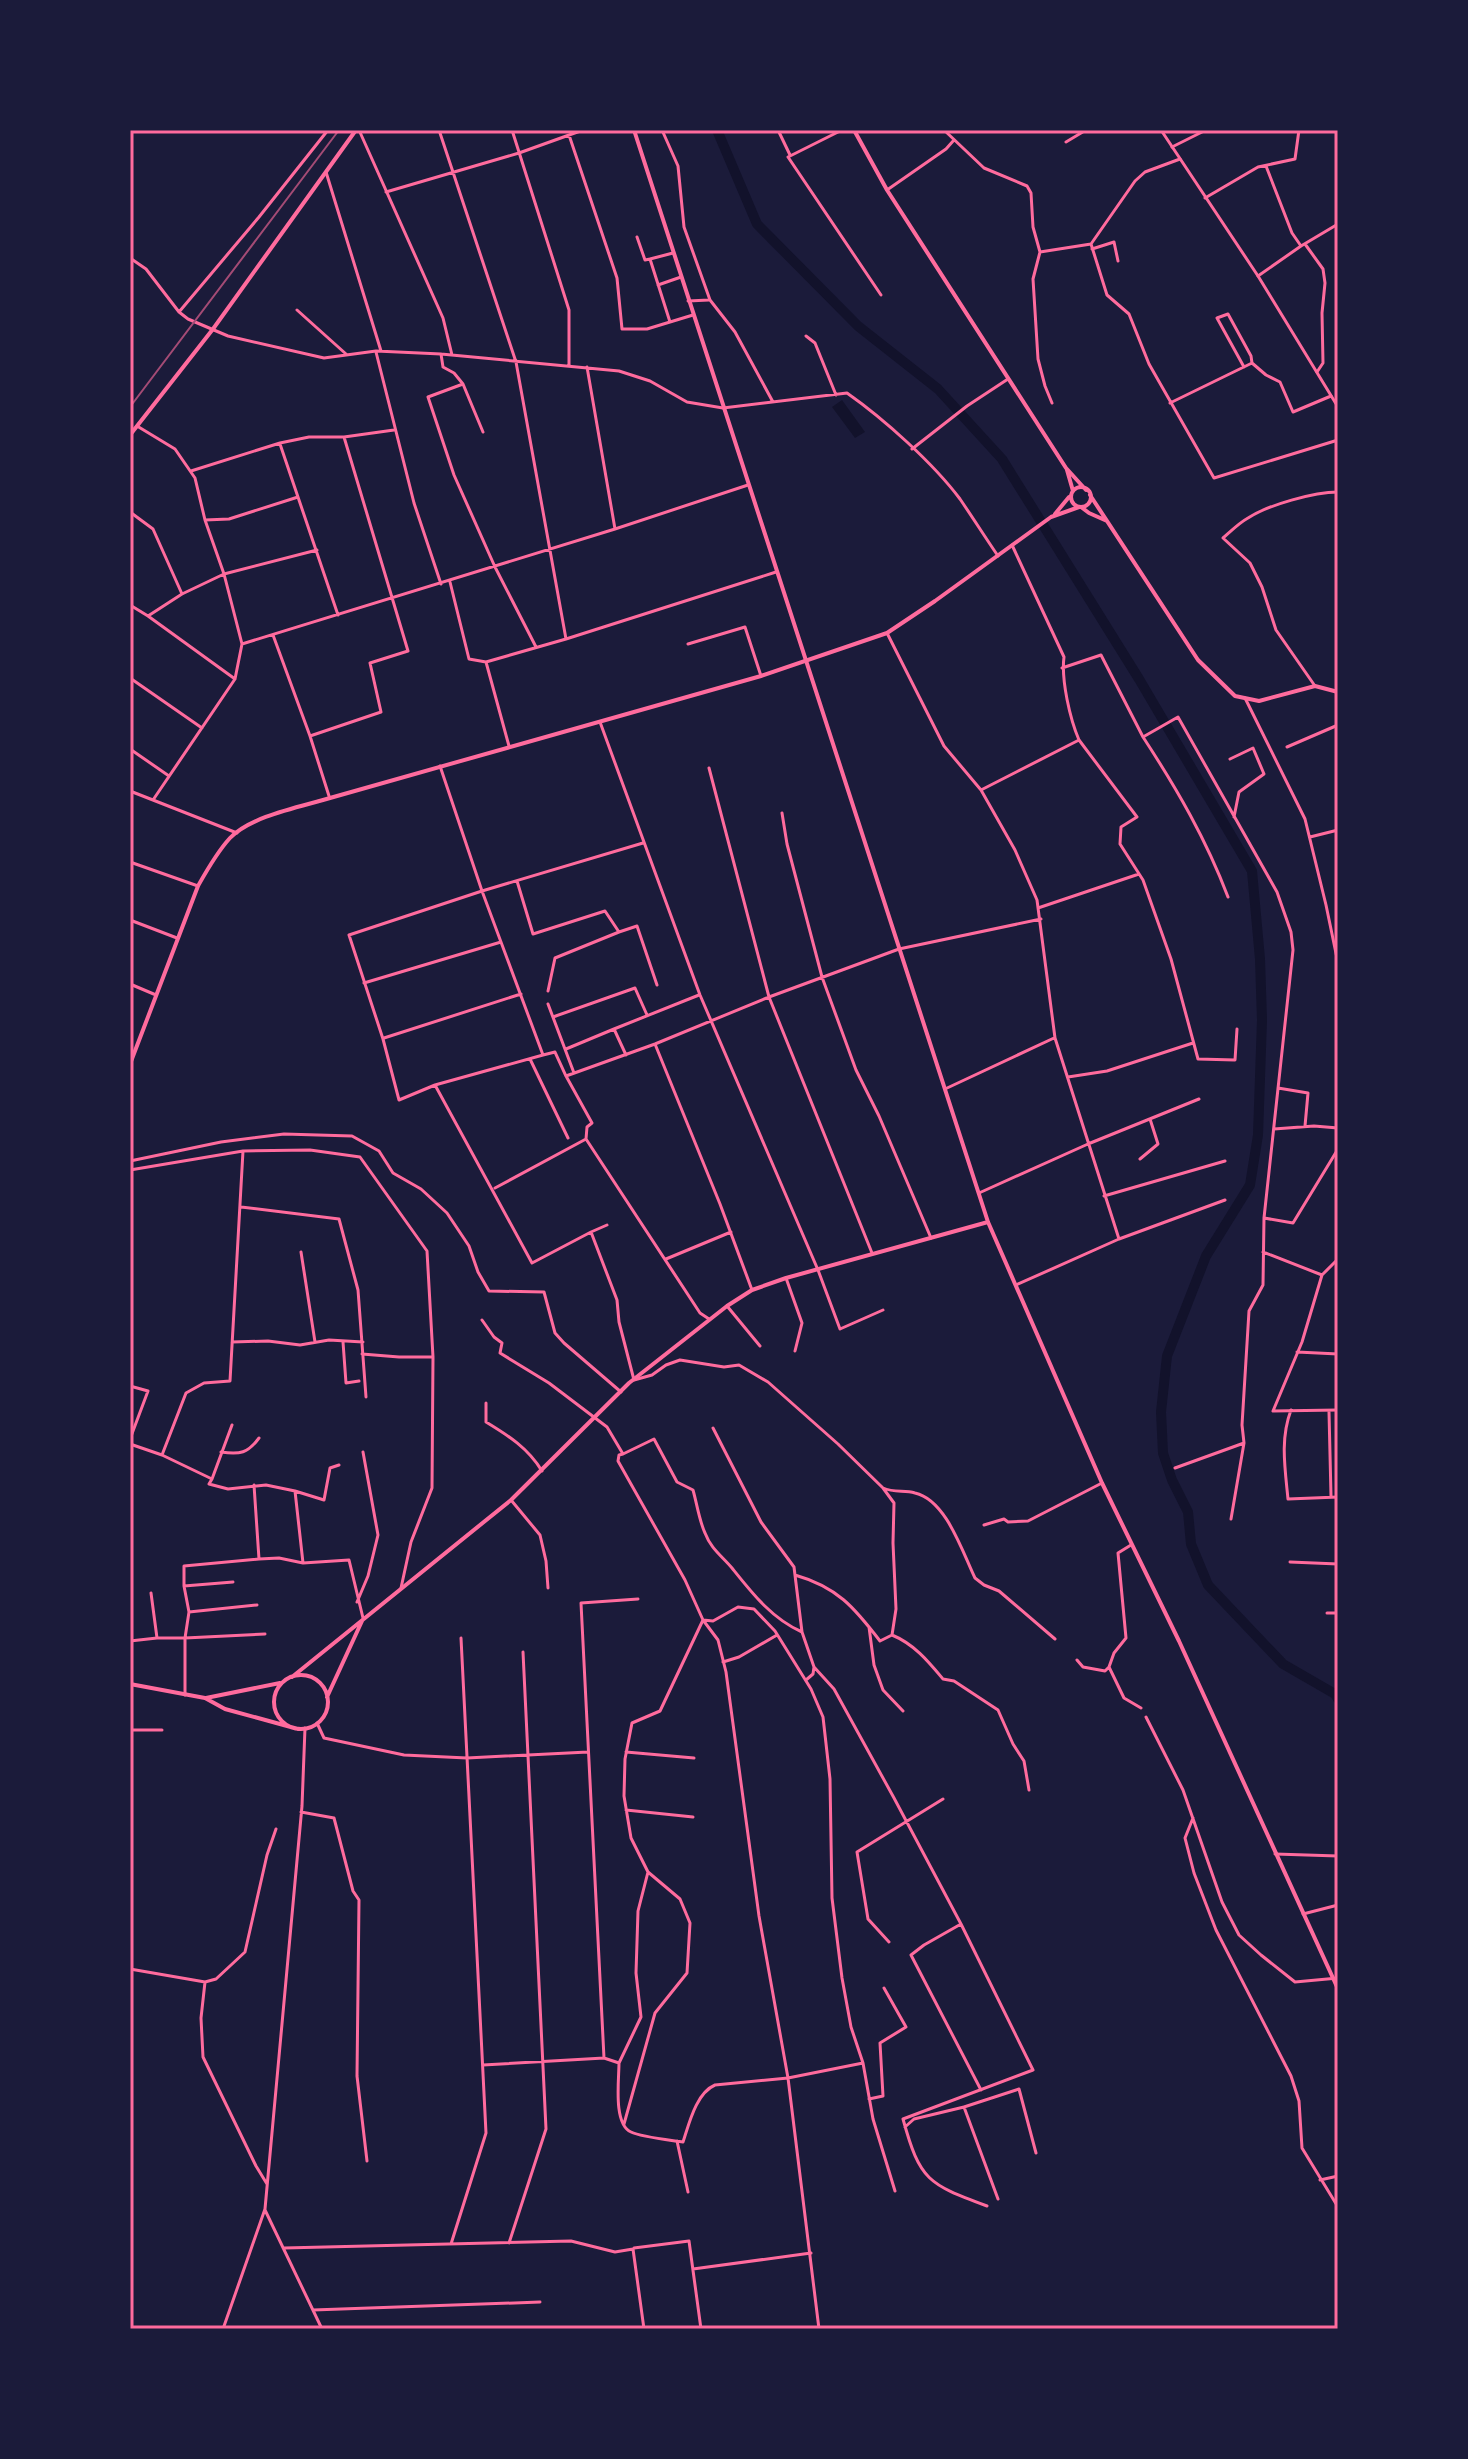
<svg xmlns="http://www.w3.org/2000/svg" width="1468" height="2459" font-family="Merriweather,serif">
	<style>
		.water { fill: #12122b }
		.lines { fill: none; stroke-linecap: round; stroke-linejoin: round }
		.river { stroke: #12122b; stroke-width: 10 }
		.minor { stroke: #ff6b9d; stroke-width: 3 }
		.tertiary { stroke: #ff6b9d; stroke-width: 3 }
		.secondary { stroke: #ff6b9d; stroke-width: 4 }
		.primary { stroke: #ff6b9d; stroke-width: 4 }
		.rail { stroke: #a44b75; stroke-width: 2 }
		.neatline { fill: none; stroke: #ff6b9d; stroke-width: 3 }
	</style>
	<rect width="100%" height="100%" fill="#1b1b3a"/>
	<path class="water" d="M842 400 865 432 855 438 832 407Z"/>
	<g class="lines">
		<path class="river" d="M717 130 757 224 858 326 938 389 1002 459 1139 679 1252 871 1260 959 1262 1020 1258 1135 1250 1185 1206 1256 1167 1356 1161 1412 1163 1453 1172 1480 1188 1512 1191 1544 1208 1585 1283 1664 1335 1694 1338 1699"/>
		<path class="minor" d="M359 130 443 318 452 355
			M439 130 516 362 566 639
			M512 130 569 310V365
			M662 130 678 166 684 227 710 300 735 332 773 402
			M778 130 790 155
			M842 130 788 157 881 295
			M944 130 984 168 1027 186 1031 193 1033 227 1040 252 1091 244
			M569 135 617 278 622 329H647L693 315
			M1066 142 1086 130
			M1172 147 1206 130
			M1266 166 1292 233 1301 246
			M326 172 381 351
			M1338 174V175
			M887 190 946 149 954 140
			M386 192 519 153 583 130
			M1205 198 1258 167 1295 159 1299 130
			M637 237 645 260 650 259 670 322
			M1091 244 1107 295 1129 314 1149 364 1214 478 1338 440
			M1091 244 1135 181 1145 172 1180 159
			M1305 244 1323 269 1325 283 1322 313 1323 363 1317 372
			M1092 249 1114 242 1118 261
			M1040 252 1033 279 1038 359 1045 386 1052 403
			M130 258 146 269 179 312 188 319 228 336 324 358 376 351 441 354 619 371 650 381 687 402 723 408 847 393C884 419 933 463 960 499 973 518 985 537 998 556
			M650 259 673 253
			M1258 276 1301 246 1338 224
			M658 285 681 277
			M688 301 709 300
			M297 310 346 354
			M179 312 259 217 328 130
			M806 336 815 343 836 395
			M376 352 414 503 441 584
			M441 354 443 367 454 373 463 384 483 432
			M587 367 615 529
			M1244 367 1217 318 1228 314 1251 356 1252 363
			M463 384 428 397 454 475 495 567 536 647
			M1170 403 1252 363 1266 375 1280 382 1293 412 1331 396
			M137 426 175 449 195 478 205 520 224 574 242 644 615 529 748 485
			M280 444 338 615
			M912 449 967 406 1008 379
			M191 471 280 443 309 437H344L394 430
			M130 512 153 529 182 594 224 574 317 550
			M205 520 229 519 298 497
			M1012 545 1064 657C1061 680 1070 719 1079 740L1137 817 1121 827 1120 844 1143 880 1171 959 1198 1059 1235 1060 1237 1029
			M450 582 469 659 486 662 566 639 776 572
			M130 605 148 616 182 594
			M148 616 235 679 242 644
			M887 633 944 746 981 790 1015 850 1037 900 1055 1038 1119 1239
			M273 635 310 736
			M688 644 745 627 761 676
			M486 662 509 746
			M1062 668 1101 655 1143 737
			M130 678 202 728
			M1315 686 1276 630 1262 587 1250 563 1223 538C1231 531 1239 523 1248 518 1268 505 1314 492 1338 492
			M1245 698 1305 819 1326 905 1338 963
			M600 722 700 995 818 1270 840 1329 883 1310
			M1287 747 1338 725
			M130 749 169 776
			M1230 759 1253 748 1264 774 1239 792 1234 817
			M440 766 482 891 543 1055 555 1052 566 1076 655 1044 769 997 899 949 1041 919
			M709 768 769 997 872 1253
			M981 790 1079 740
			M130 791 237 833
			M329 796 310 736 381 712 370 663 408 651 344 437
			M153 800 235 679
			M782 813 787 844 822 977 856 1070 879 1116 931 1238
			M1310 837 1338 830
			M130 862 198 886
			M517 881 533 934 605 911 619 932 637 926 657 985
			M1228 897C1206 839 1177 789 1143 737L1178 717 1277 892 1291 932 1293 950 1264 1218 1263 1285 1249 1311 1242 1425 1244 1443 1231 1519
			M1038 908 1139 874
			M130 920 177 938
			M364 983 501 942
			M130 984 156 995
			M548 991 555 958 619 932
			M548 1004 574 1073
			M553 1017 635 988 647 1015
			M384 1038 521 994
			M655 1044 720 1204 752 1290
			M566 1049 614 1029
			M543 1055 435 1085 399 1100 383 1039 349 935 482 891 643 843
			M626 1055 614 1029 699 995
			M530 1059 568 1138
			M566 1076 592 1123 587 1127 586 1139 700 1313 709 1319
			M1068 1077 1107 1071 1193 1043
			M435 1085 532 1263 591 1232 617 1300 619 1322 634 1380 652 1375 666 1365 680 1360 724 1367 739 1365 768 1382 838 1444 883 1488 894 1503 893 1543 896 1609 892 1635 880 1641C854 1607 837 1587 795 1575
			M1278 1088 1308 1093 1305 1126
			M945 1089 1054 1038
			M1337 1112 1338 1108
			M1274 1129 1314 1126 1338 1128
			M1140 1159 1158 1144 1150 1119
			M130 1161 221 1142 284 1134 352 1136 379 1151 393 1173 421 1189 447 1213 469 1246 478 1272 489 1291 544 1292 555 1333 564 1343 621 1392
			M130 1170 243 1151 310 1150 360 1157 427 1251 433 1357 432 1488 411 1542 401 1588
			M495 1188 586 1139
			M979 1193 1088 1144 1199 1099
			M1104 1196 1225 1161
			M241 1207 339 1219 358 1290 366 1397
			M1264 1218 1293 1223 1338 1149
			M591 1232 607 1225
			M301 1252 315 1342
			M1263 1252 1322 1275
			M666 1259 731 1232
			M1338 1259 1322 1275 1302 1342 1273 1411 1338 1410
			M786 1278 802 1323 795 1351
			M1016 1285 1119 1239 1225 1200
			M727 1306 760 1346
			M482 1320 494 1337 502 1343 500 1353 549 1383 607 1427 623 1454 619 1455 618 1461 685 1580 703 1620 718 1640 726 1672 759 1916 788 2078 819 2329
			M232 1342 268 1341 300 1345 329 1340 363 1342
			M343 1342 346 1383 359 1381
			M1297 1352 1338 1354
			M362 1354 399 1357H433
			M130 1386 148 1391 130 1439
			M486 1403V1422C509 1436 528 1448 542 1471
			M1291 1410C1280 1439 1285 1468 1288 1499L1338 1497
			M1329 1412 1331 1496
			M713 1428 761 1522 794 1567 802 1632
			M130 1444 162 1455 212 1479 209 1484 228 1489 266 1485 295 1491 303 1563
			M221 1452C240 1455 248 1453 259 1438
			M623 1454 654 1439 677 1482 693 1490C697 1504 699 1520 705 1533 711 1549 722 1556 732 1568 752 1593 772 1619 802 1632L814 1667 813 1674 806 1680
			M162 1455 186 1393 204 1383 230 1381 243 1151
			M1175 1468 1244 1443
			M212 1479 232 1425
			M254 1485 259 1559 279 1558 303 1563 349 1560 363 1618
			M883 1488C894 1493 904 1490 915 1493 946 1500 962 1551 975 1578L984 1585 999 1591 1055 1639
			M295 1491 324 1500 330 1468 339 1465
			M511 1500 540 1535 546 1561 548 1588
			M984 1525 1004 1519 1008 1522 1028 1521 1102 1483
			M1131 1545 1118 1553 1126 1638 1114 1653 1109 1667 1124 1698 1141 1708
			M1290 1562 1338 1564
			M184 1586V1566L259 1559
			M151 1593 157 1638H185L189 1612 257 1605
			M357 1602 368 1576 378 1535 363 1452
			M189 1612 184 1586 233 1582
			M1327 1613H1338
			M869 1627 874 1665 883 1690 903 1711
			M892 1635C914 1644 928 1661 943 1679L954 1681 998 1710 1013 1744 1024 1761 1029 1790
			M130 1641 157 1638
			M1077 1660 1083 1667 1105 1671 1109 1667
			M723 1662 739 1657 777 1635
			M814 1667 834 1689 894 1798 961 1924 1033 2070 903 2119C920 2181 928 2184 987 2206
			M185 1695V1638L265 1634
			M1146 1717 1183 1790 1222 1902 1239 1935 1261 1955 1295 1982 1338 1978
			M317 1723 324 1738 404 1755 467 1758 588 1752
			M130 1730H162
			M626 1752 694 1758
			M626 1810 693 1817
			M301 1812 334 1818 353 1891 359 1900 357 2076 367 2161
			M1193 1818 1185 1838 1194 1873 1216 1930 1291 2076 1299 2101 1302 2148 1338 2207
			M1275 1854 1338 1856
			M1303 1914 1338 1905
			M961 1924 924 1945 911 1955 981 2090
			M889 1942 868 1919 857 1852 943 1799
			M130 1969 205 1982 201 2018 203 2057 256 2166 267 2184
			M205 1982 216 1979 245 1952 267 1855 276 1829
			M604 2058 581 1603 638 1599
			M619 2063 641 2017 636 1973 638 1911 648 1872 631 1838 624 1796 625 1759 632 1723 660 1711 703 1620 713 1621 738 1607 754 1609 775 1631 811 1689 823 1717 830 1779 832 1898 842 1978 851 2027 863 2063 873 2119 895 2191
			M483 2065 604 2058 619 2063C619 2080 613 2124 631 2132 641 2137 670 2140 683 2142 689 2124 696 2093 715 2085L788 2078 863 2063
			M869 2099 883 2096 880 2043 906 2027 884 1988
			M624 2124 655 2013 687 1973 690 1923 680 1899 648 1872
			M905 2127 914 2119 964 2107
			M677 2141 688 2192
			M1320 2180 1338 2176
			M998 2199 964 2107 1019 2089 1036 2153
			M265 2210 322 2329
			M509 2243 546 2129 523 1652
			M451 2244 486 2133 461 1638
			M284 2248 571 2241 615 2252 633 2249 644 2329
			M634 2248 689 2241 701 2329
			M693 2269 811 2253
			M313 2310 540 2302
			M223 2329 265 2209 302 1806 305 1728"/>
		<path class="tertiary" d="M1161 130 1258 276 1338 407"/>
		<path class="secondary" d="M854 130 887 190 1066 468 1086 490
			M130 435 213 329 356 130
			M1067 470 1073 491
			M1071 497a10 10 0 1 1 20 0a10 10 0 1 1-20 0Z
			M1090 495 1198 660 1235 696 1259 701 1315 686 1338 692
			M1081 507 1089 513 1107 521
			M1055 514 1069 497
			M130 1064 198 886C207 870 217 852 230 838 251 816 300 807 330 798L761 676 887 633 935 601 1051 517 1079 507"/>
		<path class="primary" d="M634 130 988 1222 1102 1483 1179 1641 1338 1989
			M274 1702a27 27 0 1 1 54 0a27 27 0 1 1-54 0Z
			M292 1677 511 1500 629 1383 727 1306 752 1290 786 1278 988 1222
			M130 1684 205 1698 225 1709 298 1729
			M327 1697 362 1621
			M206 1698 280 1683"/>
		<path class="rail" d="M130 407 339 130"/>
	</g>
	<rect width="1468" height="2459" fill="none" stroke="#1b1b3a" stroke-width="264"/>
	<rect x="132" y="132" width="1204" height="2195" class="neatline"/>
</svg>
